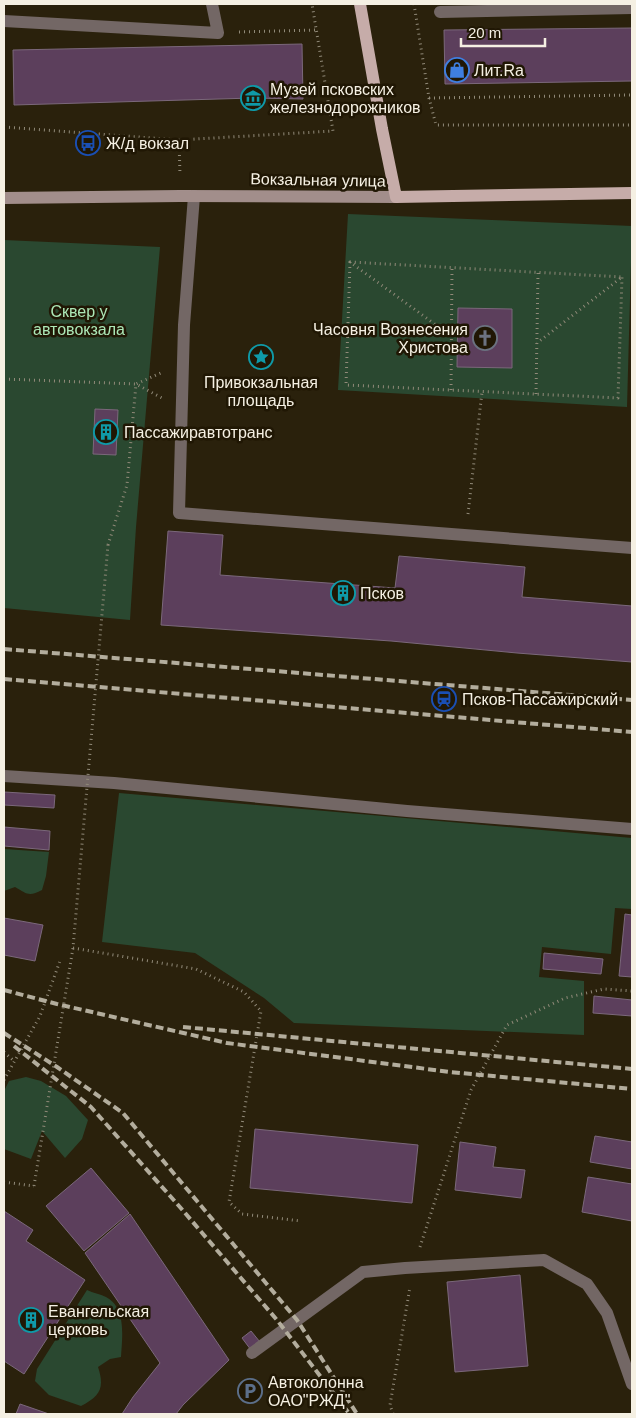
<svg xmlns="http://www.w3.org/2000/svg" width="636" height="1418" font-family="Arial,sans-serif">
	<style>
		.green { fill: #2a4830 }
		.building { fill: #5c3f5c; stroke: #7b687b }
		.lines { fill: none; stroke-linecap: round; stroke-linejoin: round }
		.path { stroke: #918a79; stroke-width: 3; stroke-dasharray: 1 4; stroke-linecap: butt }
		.service { stroke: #736765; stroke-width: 12 }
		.secondary { stroke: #a28e8b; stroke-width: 12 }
		.primary { stroke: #c6aca9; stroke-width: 12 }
		.rail { stroke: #b3ad9d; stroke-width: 4; stroke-dasharray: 8 4; stroke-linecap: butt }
		.path-bridge { stroke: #918a79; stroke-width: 3; stroke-dasharray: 1 4; stroke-linecap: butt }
		.labels { text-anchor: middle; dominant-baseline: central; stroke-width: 5; stroke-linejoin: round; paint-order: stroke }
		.poi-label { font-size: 16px; fill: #f5f0e3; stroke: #201704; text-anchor: start }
		.street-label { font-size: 16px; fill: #f5f0e3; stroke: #201704 }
		.park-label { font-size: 16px; fill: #ace8b7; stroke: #201704 }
	</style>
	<rect width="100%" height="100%" fill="#2a210c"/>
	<path class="green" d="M348 214 632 226 627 407 338 390Z
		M4 240 160 247 136 527 130 620 4 608Z
		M119 793 632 838V909L615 908 611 954 542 947 539 977 584 981V1035L294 1023 264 998 195 953 102 942Z
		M4 849 49 852 46 876 42 890C29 897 27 894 15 887L4 891Z
		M26 1077 41 1081 66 1096 88 1120 82 1139 65 1158 42 1131 31 1159 4 1149V1091L9 1081Z
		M87 1290C93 1293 100 1294 106 1297 127 1308 122 1338 121 1357L110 1359 98 1367C105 1388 100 1396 81 1406L49 1395 35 1381 37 1369Z"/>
	<path class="building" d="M632 28V81L445 84 444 30Z
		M302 44 303 99 253 98 14 105 13 50Z
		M458 308 512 309V368L457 367Z
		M95 409 118 410 116 455 93 454Z
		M168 531 223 535 220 575 395 588 399 556 525 567 522 597 632 606V662L517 653 391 641 161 625Z
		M4 792 55 795 54 808 4 805Z
		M4 827 50 831 49 850 4 846Z
		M625 914 632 915V977L619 976Z
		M4 918 43 925 35 961 4 955Z
		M544 953 603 959 601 974 543 969Z
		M594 996 632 1000V1016L593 1013Z
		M255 1129 418 1145 412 1203 250 1188Z
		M595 1136 632 1142V1169L590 1162Z
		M460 1142 496 1147 493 1167 525 1170 521 1198 455 1190Z
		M91 1168 129 1213 84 1251 46 1206Z
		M588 1177 632 1184V1221L582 1212Z
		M4 1211 33 1230 26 1241 85 1280 24 1374 4 1361Z
		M130 1214 229 1360 183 1405 176 1414H122L133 1397 160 1363 85 1253Z
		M520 1275 528 1366 455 1372 447 1282Z
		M251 1331 260 1342 251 1350 242 1338Z
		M20 1404 49 1414H16Z"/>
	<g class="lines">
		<path class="path" d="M414 4 429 98 436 125H632
			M239 32 317 30
			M429 98 632 95
			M4 127 179 140 333 131 312 4
			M179 140 180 175
			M350 262 346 385 618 398 622 277
			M451 336 350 262 622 277 537 343
			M4 379 136 384 162 398
			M451 390 452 268
			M536 394 538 273
			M468 514 482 392
			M108 545 127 485 136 384 163 372
			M73 948 196 969 244 992 261 1011 229 1202 242 1214 301 1221
			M4 1052 14 1061
			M4 1080 40 1016 60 961
			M4 1182 34 1186
			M420 1247 471 1090 507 1025 565 998 604 989 632 991
			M393 1414 390 1405 410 1287"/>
		<path class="service" d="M440 12 632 8
			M4 21 218 33 212 4
			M194 196 184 325 179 513 632 548
			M4 776 114 783 407 811 632 829
			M252 1353 363 1272 405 1268 544 1260 587 1284 607 1313 632 1384"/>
		<path class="secondary" d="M4 198 180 196 396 197"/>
		<path class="primary" d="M360 4 382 129 396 197 632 193"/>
		<path class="rail" d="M4 649 632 700
			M4 679 632 732
			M4 990 57 1004 227 1043 450 1072 632 1089
			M183 1027 632 1069
			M4 1033 57 1067 123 1113 297 1320 357 1414
			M14 1046 91 1107 179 1206 277 1320 348 1412"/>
		<path class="path-bridge" d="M34 1186 73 948 108 545"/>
	</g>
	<defs>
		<symbol id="shop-ring" viewBox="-11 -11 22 22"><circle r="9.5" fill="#201704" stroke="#3f7fe0" stroke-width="1.5"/><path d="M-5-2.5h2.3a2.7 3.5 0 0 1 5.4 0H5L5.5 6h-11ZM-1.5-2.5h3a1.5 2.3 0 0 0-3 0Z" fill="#3f7fe0"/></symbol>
		<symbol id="museum-ring" viewBox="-11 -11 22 22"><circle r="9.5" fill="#201704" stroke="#0f9aa8" stroke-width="1.5"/><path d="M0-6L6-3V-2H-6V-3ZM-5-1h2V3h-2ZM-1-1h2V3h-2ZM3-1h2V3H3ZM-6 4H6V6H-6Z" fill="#0f9aa8"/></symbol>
		<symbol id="bus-ring" viewBox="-11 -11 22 22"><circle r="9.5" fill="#201704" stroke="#1a4fb4" stroke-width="1.5"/><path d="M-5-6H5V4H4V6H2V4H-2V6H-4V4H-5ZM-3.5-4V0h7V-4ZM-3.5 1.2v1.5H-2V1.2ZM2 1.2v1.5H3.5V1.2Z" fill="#1a4fb4"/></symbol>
		<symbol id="church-ring" viewBox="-11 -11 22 22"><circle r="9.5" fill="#201704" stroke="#6b7280" stroke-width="1.5"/><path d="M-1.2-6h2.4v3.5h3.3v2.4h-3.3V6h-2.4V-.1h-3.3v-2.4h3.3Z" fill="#6b7280"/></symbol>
		<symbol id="sight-ring" viewBox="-11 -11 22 22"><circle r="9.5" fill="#201704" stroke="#0f9aa8" stroke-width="1.5"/><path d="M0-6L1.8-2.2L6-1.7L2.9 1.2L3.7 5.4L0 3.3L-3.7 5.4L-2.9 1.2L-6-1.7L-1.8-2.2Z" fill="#0f9aa8"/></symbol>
		<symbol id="building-ring" viewBox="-11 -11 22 22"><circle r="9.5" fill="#201704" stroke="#0f9aa8" stroke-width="1.5"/><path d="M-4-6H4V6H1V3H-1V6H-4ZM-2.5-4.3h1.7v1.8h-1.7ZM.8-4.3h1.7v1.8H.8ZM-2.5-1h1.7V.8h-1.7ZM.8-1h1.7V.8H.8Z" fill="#0f9aa8"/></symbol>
		<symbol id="station-ring" viewBox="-11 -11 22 22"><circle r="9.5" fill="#201704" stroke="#1a4fb4" stroke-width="1.5"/><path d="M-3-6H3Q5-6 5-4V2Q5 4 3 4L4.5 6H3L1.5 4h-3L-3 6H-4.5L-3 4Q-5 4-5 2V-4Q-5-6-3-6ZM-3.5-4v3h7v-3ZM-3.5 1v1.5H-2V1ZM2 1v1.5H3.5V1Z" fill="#1a4fb4"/></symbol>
		<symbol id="parking-ring" viewBox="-11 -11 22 22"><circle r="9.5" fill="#201704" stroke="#5c6f8a" stroke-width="1.5"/><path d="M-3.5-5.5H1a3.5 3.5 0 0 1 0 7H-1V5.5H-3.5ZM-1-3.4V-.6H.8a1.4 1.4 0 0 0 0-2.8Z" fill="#5c6f8a"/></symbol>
	</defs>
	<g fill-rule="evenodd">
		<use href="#shop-ring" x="443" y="56" width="28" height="28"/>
		<use href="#museum-ring" x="239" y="84" width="28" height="28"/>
		<use href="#bus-ring" x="74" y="129" width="28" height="28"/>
		<use href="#church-ring" x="471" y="324" width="28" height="28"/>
		<use href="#sight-ring" x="247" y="343" width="28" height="28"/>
		<use href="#building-ring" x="92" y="418" width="28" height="28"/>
		<use href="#building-ring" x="329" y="579" width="28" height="28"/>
		<use href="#station-ring" x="430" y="685" width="28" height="28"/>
		<use href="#building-ring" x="17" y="1306" width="28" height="28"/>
		<use href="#parking-ring" x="236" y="1377" width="28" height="28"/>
	</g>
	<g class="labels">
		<g class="poi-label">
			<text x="474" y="70">Лит.Ra</text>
			<text x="270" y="89">Музей псковских<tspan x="270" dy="18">железнодорожников</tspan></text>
			<text x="106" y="143">Ж/д вокзал</text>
			<text x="468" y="329" text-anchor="end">Часовня Вознесения<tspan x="468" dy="18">Христова</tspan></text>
			<text x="261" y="382" text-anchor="middle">Привокзальная<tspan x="261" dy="18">площадь</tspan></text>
			<text x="124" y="432">Пассажиравтотранс</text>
			<text x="360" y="593">Псков</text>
			<text x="462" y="699">Псков-Пассажирский</text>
			<text x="48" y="1311">Евангельская<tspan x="48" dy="18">церковь</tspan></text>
			<text x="268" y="1382">Автоколонна<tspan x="268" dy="18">ОАО"РЖД"</tspan></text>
		</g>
		<g class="street-label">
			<text transform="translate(318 180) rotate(1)">Вокзальная улица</text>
		</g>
		<g class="park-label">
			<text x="79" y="311">Сквер у<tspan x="79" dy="18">автовокзала</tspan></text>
		</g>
	</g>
	<rect width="636" height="1418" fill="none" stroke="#f5f0e3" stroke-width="10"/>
	<path d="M461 38v8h84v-8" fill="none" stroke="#f5f0e3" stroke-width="2.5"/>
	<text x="468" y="38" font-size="15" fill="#f5f0e3" stroke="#201704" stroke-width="4" paint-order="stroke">20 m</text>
</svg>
